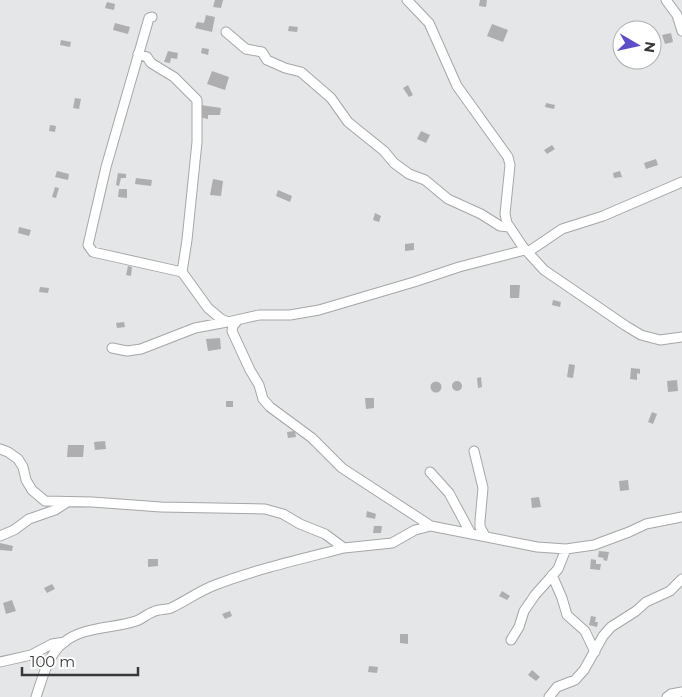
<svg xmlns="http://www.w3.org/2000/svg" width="682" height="697" font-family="Montserrat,sans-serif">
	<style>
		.building { fill: #aeaeb0 }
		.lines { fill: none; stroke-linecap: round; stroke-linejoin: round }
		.street-casing { stroke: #a5a6a7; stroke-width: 11 }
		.street { stroke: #fff; stroke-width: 9 }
	</style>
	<rect width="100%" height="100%" fill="#e5e6e7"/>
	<path class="building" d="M215 0H223L221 8 213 7Z
		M480 0H487L486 7 479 6Z
		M107 2 115 4 114 10 105 8Z
		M206 15 215 17 212 32 195 28 197 22 204 23Z
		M115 23 130 27 128 34 113 30Z
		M492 24 508 30 503 42 487 36Z
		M289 26 298 27 297 32 288 31Z
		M671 33 673 42 665 44 662 35Z
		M650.5 40a4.5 4.5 0 1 1 9 0a4.5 4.5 0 1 1-9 0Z
		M61 40 71 42 70 47 60 45Z
		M202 48 209 49 208 55 201 53Z
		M168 51 178 53 177 59 171 58 170 63 164 62Z
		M212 71 229 77 225 90 207 84Z
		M408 85 413 95 409 97 403 88Z
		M75 98 81 99 79 109 73 108Z
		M546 103 555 105 554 109 545 107Z
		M201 105 221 108 220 115H208V119L199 117Z
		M50 125 56 126 55 132 49 131Z
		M421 131 430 135 426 143 417 139Z
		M552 145 555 149 547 154 544 150Z
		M656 159 658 165 646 169 644 163Z
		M57 171 69 174 68 180 55 177Z
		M620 171 622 177 614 178 613 173Z
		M118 173 126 174V178H121L119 186 116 185Z
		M136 178 152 180 151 186 135 184Z
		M213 179 223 181 221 196 210 195Z
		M55 187 59 188 56 198 52 197Z
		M119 189H127V198L118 197Z
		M278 190 292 196 290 202 276 196Z
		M375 213 381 216 379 222 373 220Z
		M19 227 31 230 29 236 18 233Z
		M414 243V250L405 251V244Z
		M128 266 132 267 131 276 126 275Z
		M510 285H520L519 298H510Z
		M40 287 49 288 48 293 39 292Z
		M553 300 561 302 560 307 552 305Z
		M124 322 125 327 117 328 116 323Z
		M220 338 221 349 208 351 206 339Z
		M569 364 575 365 573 378 567 377Z
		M631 368 640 369V374L637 373V380L630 379Z
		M481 377 482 387 478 388 477 378Z
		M677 380 678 391 668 392 667 381Z
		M452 386a5 5 0 1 1 10 0a5 5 0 1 1-10 0Z
		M430.5 387a5.5 5.5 0 1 1 11 0a5.5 5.5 0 1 1-11 0Z
		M365 398H374V408L366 409Z
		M226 401H233V407H226Z
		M652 412 657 414 653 424 648 422Z
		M295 431 296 437 288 438 287 432Z
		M105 441 106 449 95 450 94 442Z
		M68 445H84L83 457H67Z
		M628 480 629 490 620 491 619 481Z
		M539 497 541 507 532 508 531 498Z
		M367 511 376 514 375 519 366 517Z
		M374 526H382L381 533H373Z
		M0 543 13 546 12 551 0 550Z
		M599 551 609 552 607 561 603 560 604 558 598 557Z
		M148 559H158V566L148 567Z
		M591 559 596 560V564H601L600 570 590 569Z
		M52 584 55 589 47 593 44 588Z
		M502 591 510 596 507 600 499 596Z
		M12 600 16 611 6 614 3 603Z
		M230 611 232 616 225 619 222 614Z
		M591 616 596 617 595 622H598L597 627 589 625Z
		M400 634H408V644L400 643Z
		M369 666 378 667 377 673 368 672Z
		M532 670 540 677 536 681 528 675Z"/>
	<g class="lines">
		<defs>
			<path id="street" d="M407 0 429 23 457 86 508 157 510 165 505 214 507 223 523 247 544 270 626 326 641 335 660 340 682 337
				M666 0 677 15 682 31
				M152 17 149 18 106 167 88 245 93 252 182 272
				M226 32 246 49 262 52 267 60 285 68 301 72 331 98 348 122 384 151 394 163 409 174 425 180 448 199 481 214 500 226 509 227
				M138 54 147 57 151 63 174 77 197 100V142L187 240 182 272 208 308 221 319 228 322 259 315H290L319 310 414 282 459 267 525 250
				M528 252 562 229 603 216 682 182
				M237 321 233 326 232 331 250 370 259 385 263 399 270 407 312 438 342 468 431 526
				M112 348 127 351 141 349 195 328 227 322
				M0 449 8 452 18 459 23 467 26 480 32 490 45 501 92 502 161 507 265 509 283 514 300 524 325 534 344 548 392 543 415 530 431 526 537 547 566 549 594 545 629 532 646 524 682 517
				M474 451 483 488 480 521V527L485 536
				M430 472 449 493 471 534
				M0 536 14 530 29 519 55 510 66 503
				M552 575 562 598 567 615 585 631 595 652
				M511 640 519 627 524 611 535 595 558 569 566 549
				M0 662 31 655 52 644 65 642
				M36 697C42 679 48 655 63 643 83 626 112 629 136 621 142 619 147 614 153 612 158 609 165 610 171 608 186 601 199 591 215 585 257 569 301 559 344 548
				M549 697 557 687 575 680 584 670 603 636 611 627 636 611 646 602 670 591 682 579
				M667 697 671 694 682 692"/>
		</defs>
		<use href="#street" class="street-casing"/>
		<use href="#street" class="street"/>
	</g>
	<g transform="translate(637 45) rotate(99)"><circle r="24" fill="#ffffff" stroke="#afafaf"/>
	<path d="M0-4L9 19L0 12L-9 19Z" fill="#5c4ec6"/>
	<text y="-8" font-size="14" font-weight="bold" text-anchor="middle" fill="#373838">N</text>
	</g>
	<path d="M22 667v8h116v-8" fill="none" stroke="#373838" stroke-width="2.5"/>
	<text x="30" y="667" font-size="15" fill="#373838" stroke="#ffffff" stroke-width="4" paint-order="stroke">100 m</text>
</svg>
